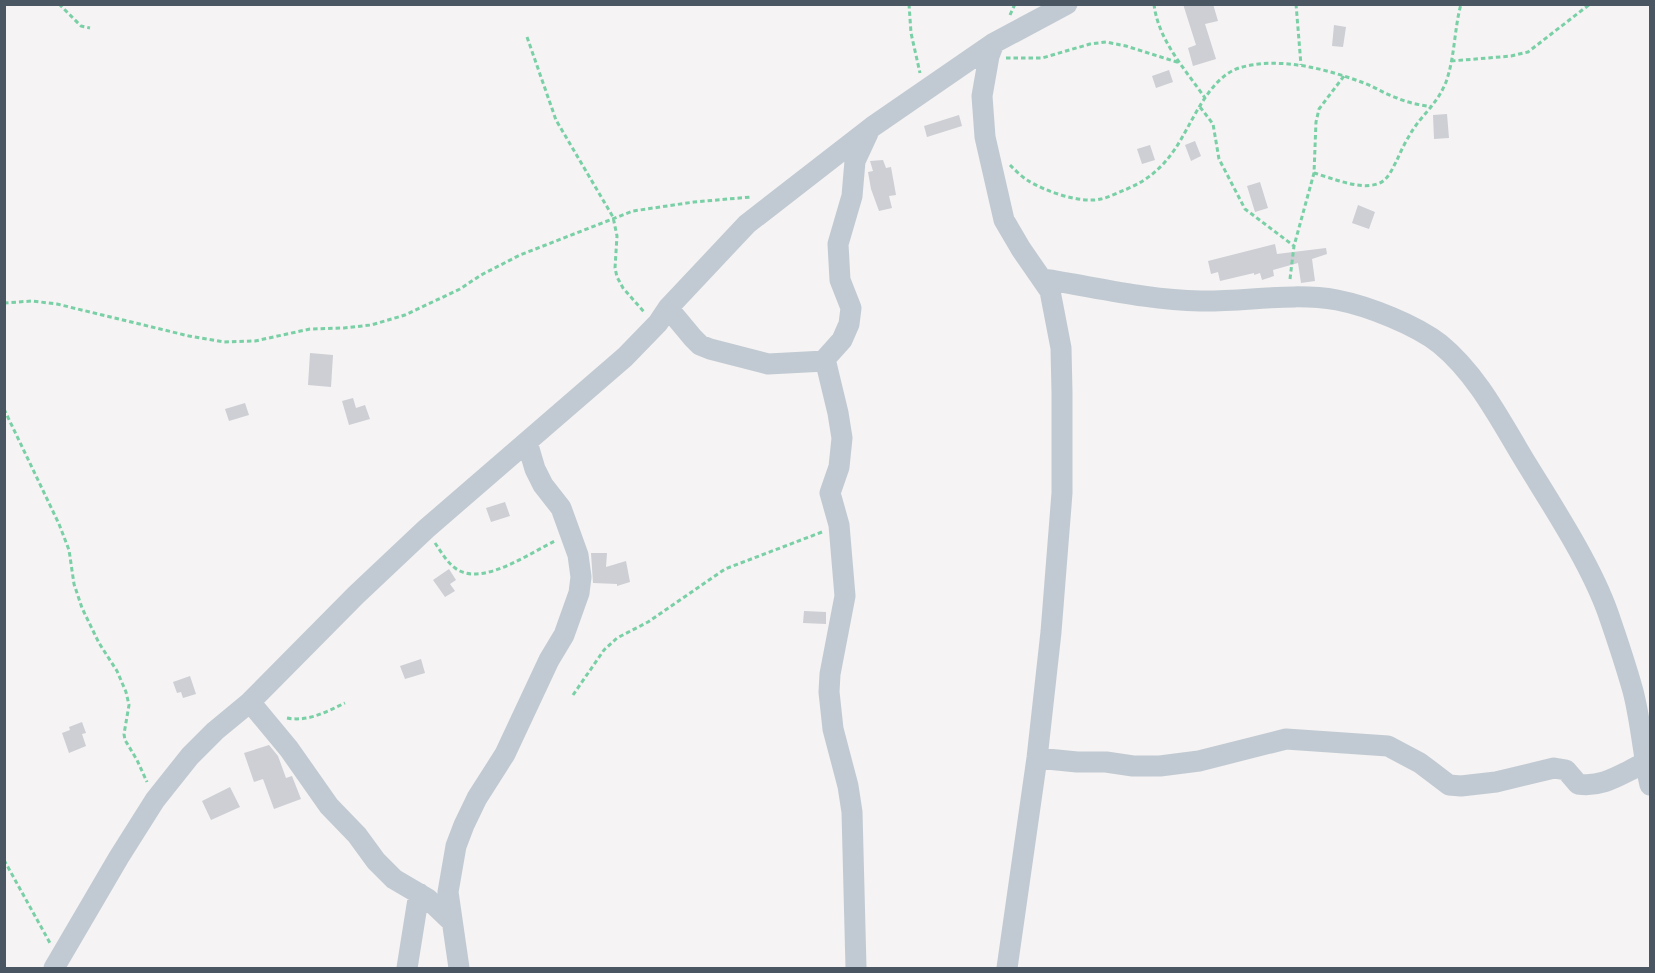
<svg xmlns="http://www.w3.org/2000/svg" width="1655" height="973" font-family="Montserrat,sans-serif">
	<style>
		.building { fill: #cdcfd5 }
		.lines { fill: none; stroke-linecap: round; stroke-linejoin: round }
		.path { stroke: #7ad0a6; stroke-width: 3; stroke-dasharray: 4.5 3; stroke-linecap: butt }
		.minor { stroke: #c1cad2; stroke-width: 21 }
	</style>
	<rect width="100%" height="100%" fill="#f5f3f3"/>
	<path class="building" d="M1183 4H1213L1218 21 1205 24 1216 59 1193 66 1188 48 1196 45Z
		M1334 25 1346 27 1343 47 1332 46Z
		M1169 70 1173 82 1156 88 1152 76Z
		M1447 114 1449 138 1434 139 1433 115Z
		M959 115 962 126 927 137 924 126Z
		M1195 141 1201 156 1191 161 1185 145Z
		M1150 145 1155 160 1142 164 1137 149Z
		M883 160 886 168 891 167 896 195 889 196 892 208 879 211 871 189 868 172 873 171 870 161Z
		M1260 182 1268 208 1255 212 1247 186Z
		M1358 205 1375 212 1369 229 1352 223Z
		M1275 244 1277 254 1326 248 1327 254 1312 259 1315 281 1301 283 1298 263 1273 270 1274 276 1262 280 1260 273 1254 275V273L1220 281 1218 272 1211 274 1208 261Z
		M310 353 333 355 331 387 308 385Z
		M353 398 356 408 365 405 370 419 349 425 342 401Z
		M245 403 249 415 229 421 225 409Z
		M505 502 510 516 491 522 486 508Z
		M591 553H607L606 567 626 561 630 582 617 586V584L593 583Z
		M449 569 456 580 450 584 455 591 445 597 433 580Z
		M804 611 826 612V624L803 623Z
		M421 659 425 673 405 679 400 666Z
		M190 676 196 694 183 698 181 692 177 693 173 682Z
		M82 722 86 733 82 734 86 746 69 753 62 733 70 730 69 727Z
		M269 745 278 756 286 778 292 776 301 799 274 809 263 779 254 782 244 753Z
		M230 787 240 807 211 820 202 801Z"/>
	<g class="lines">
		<path class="path" d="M59 4 81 26 90 28
			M909 4 911 33 920 73
			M1154 4C1158 40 1185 69 1205 98
			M1296 4 1301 65
			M1010 15 1015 4
			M527 37 556 120 613 217 617 236 615 268 617 277 623 288 645 313
			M1006 58H1042L1090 44 1106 42 1126 46 1180 63
			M1451 61 1511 56 1528 52 1590 4
			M1200 107 1213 124 1219 159 1245 209 1294 246
			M1010 165C1015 170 1021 176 1027 180 1044 191 1081 204 1101 199 1110 197 1119 192 1127 189 1148 180 1162 168 1175 149 1192 124 1208 78 1239 68 1278 56 1327 69 1364 83 1375 87 1385 94 1397 98 1408 103 1421 105 1432 107
			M1314 173C1332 178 1359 190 1377 184 1388 181 1392 169 1397 160 1403 146 1411 131 1420 120 1431 107 1440 97 1446 82 1455 57 1454 30 1461 4
			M1290 279 1294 246 1314 173 1316 122 1319 109 1344 76
			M4 303 32 301 57 304 189 336 224 342 255 341 310 329 344 328 371 325 405 315 460 289 481 275 520 255 633 211 694 202 751 197
			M4 409 59 524 69 550 74 584 82 608 99 643 117 671 126 692 129 705 124 734 125 740 137 760 147 782
			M435 543C442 553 449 566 460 571 486 584 532 552 555 541
			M573 695 604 650 617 638 648 622 725 569 822 532
			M287 718C308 722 326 712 345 703
			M4 860 50 943"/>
		<path class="minor" d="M994 43 989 56 982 96 985 137 1004 220 1021 249 1050 291 1061 348 1062 393V493L1051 632 1037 758 1007 968
			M1043 279C1095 287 1147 300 1200 301 1245 302 1292 292 1337 300 1368 306 1416 325 1440 344 1479 376 1502 424 1528 466 1555 510 1591 565 1608 613 1617 639 1626 666 1633 691 1641 722 1643 754 1650 785
			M668 308 693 338 700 345 710 349 768 364 825 361
			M250 702 289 749 329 806 357 835 376 861 394 879 428 899 452 922
			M1037 758 1077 762H1106L1133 766H1160L1199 761 1286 739 1315 741 1388 746 1420 763 1449 785 1461 786 1496 782 1554 768 1566 770 1578 784C1604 788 1622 773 1645 763
			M54 968 119 857 155 800 190 756 215 731 250 702 356 595 426 529 625 357 658 323 668 308 747 224 872 127 994 43 1067 4
			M407 968 419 893
			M459 968 448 892 456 846 464 825 477 798 505 754 549 660 564 635 579 593 581 577 578 555 561 508 543 485 535 469 527 442
			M856 968 852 812 848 786 833 729 829 692 830 674 845 596 839 525 830 493 839 467 842 438 838 413 825 359 842 340 849 324 851 308 840 280 838 244 852 196 855 161 868 133"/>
	</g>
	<rect width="1655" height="973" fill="none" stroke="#4a5661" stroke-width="12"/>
</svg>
